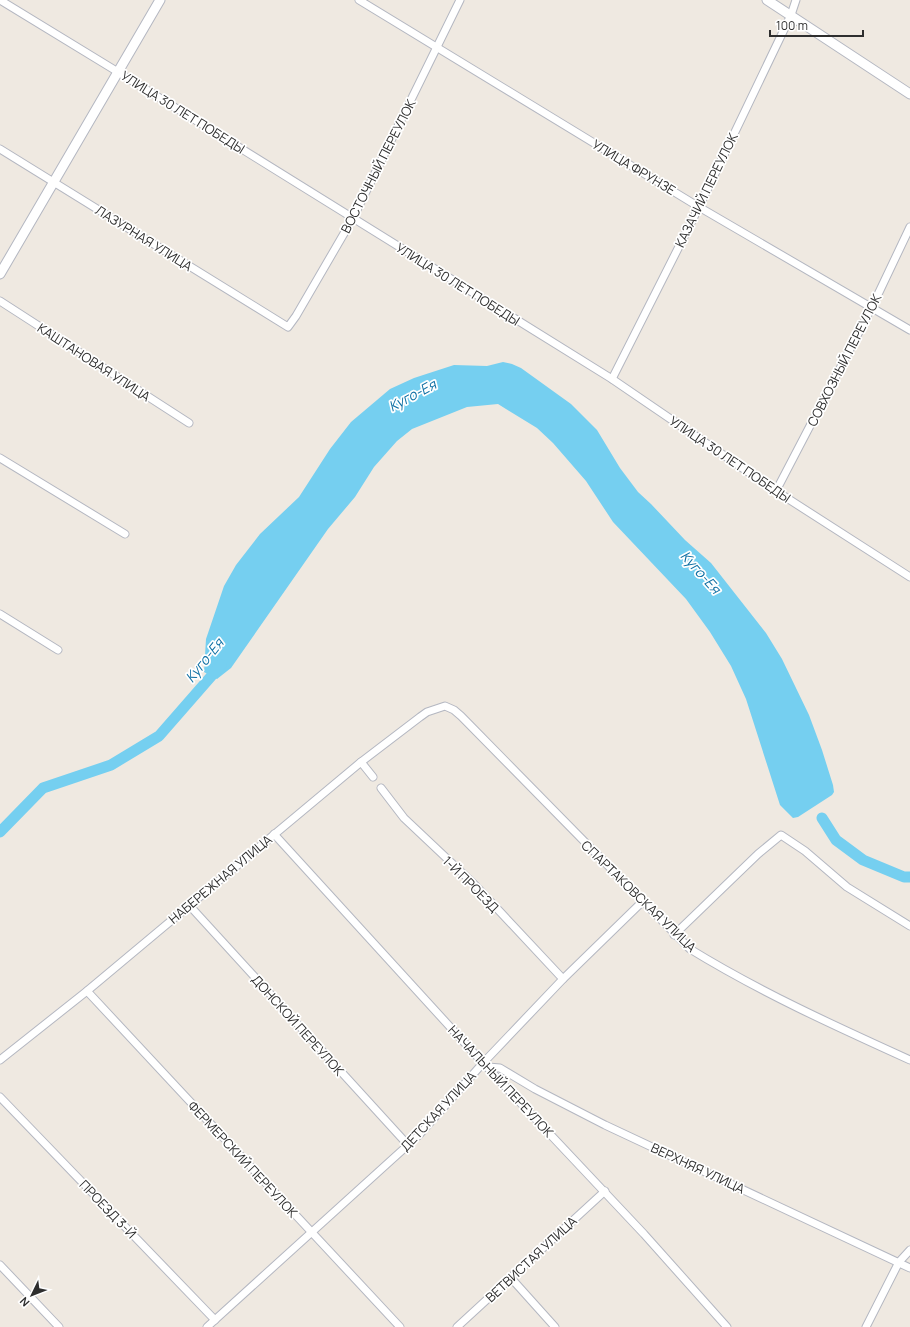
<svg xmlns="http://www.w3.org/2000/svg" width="910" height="1327" font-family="Manrope,sans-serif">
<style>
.water{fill:#75cff0}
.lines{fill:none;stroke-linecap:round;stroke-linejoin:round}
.river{stroke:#75cff0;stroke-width:11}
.minor-casing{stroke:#b4b7c1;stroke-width:9}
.tertiary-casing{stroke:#b4b7c1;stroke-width:11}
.minor{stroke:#fff;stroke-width:7}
.tertiary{stroke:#fff;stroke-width:9}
.labels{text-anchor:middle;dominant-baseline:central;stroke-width:3.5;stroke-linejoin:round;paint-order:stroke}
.street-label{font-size:13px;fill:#2e2e2e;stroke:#fff}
.water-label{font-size:14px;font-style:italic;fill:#0d6fa3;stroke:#fff}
</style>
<rect width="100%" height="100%" fill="#efe9e1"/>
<!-- water -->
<polygon class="water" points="503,362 512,364 521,368 571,404 597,430 620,468 638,492 651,504 685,540 711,563 766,633 782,659 809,715 822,750 833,785 834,792 832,795 798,817 793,818 780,805 746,699 731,666 710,632 686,599 613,522 586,481 553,443 537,428 498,404 467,407 412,429 397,441 374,467 355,497 328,529 231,668 217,679 204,672 206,639 224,586 236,565 260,534 299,497 330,449 351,422 390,389 414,378 454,365 487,366"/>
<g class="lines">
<!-- river -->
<g class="river">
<polyline points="822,818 836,840 863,860 904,877 910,877"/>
<polyline points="0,832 43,788 111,765 159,736 221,665"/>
</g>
<defs>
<g id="minor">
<polyline points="0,0 118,72 612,379 776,491 910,577"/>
<polyline points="359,0 699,207 910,330"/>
<polyline points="0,149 288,327 296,316 353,218 460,0"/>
<polyline points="0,301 189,423"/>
<polyline points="612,379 699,207 791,15 796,0"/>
<polyline points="0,458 125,534"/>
<polyline points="776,491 872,307 910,227"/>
<polyline points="0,614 58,650"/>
<polyline points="361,762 373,777"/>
<polyline points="381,788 404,818 475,885 563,979"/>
<polyline points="274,834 483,1063 644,1234 727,1327"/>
<polyline points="189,905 408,1145"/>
<polyline points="674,935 758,854 781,835 805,851 847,887 910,926"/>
<polyline points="87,991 400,1327"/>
<path d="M 0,1060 L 87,991 L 361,762 L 420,717 L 427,712 L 445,706 L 454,710 L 461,716 L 690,949 C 760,992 835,1026 910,1060"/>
<polyline points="488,1067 500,1068 535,1089 605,1125 910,1268"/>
<polyline points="0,1097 215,1320"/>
<polyline points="0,1265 59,1327"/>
<polyline points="511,1278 555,1327"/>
<polyline points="207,1327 419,1135 483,1063 563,979 642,902"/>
<polyline points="457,1327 605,1191"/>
<polyline points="866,1327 899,1262 910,1250"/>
</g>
<g id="tertiary">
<polyline points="767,0 910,94"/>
<polyline points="0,274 160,0"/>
</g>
</defs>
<!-- minor casing -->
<use href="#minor" class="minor-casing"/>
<!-- tertiary casing -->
<use href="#tertiary" class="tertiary-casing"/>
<!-- minor -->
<use href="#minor" class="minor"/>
<!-- tertiary -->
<use href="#tertiary" class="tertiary"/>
</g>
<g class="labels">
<!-- street labels -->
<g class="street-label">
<text transform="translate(183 112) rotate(32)">УЛИЦА 30 ЛЕТ ПОБЕДЫ</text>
<text transform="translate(378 166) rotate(-63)">ВОСТОЧНЫЙ ПЕРЕУЛОК</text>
<text transform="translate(634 167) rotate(31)">УЛИЦА ФРУНЗЕ</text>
<text transform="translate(706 190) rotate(-64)">КАЗАЧИЙ ПЕРЕУЛОК</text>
<text transform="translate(144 238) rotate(32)">ЛАЗУРНАЯ УЛИЦА</text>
<text transform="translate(458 284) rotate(32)">УЛИЦА 30 ЛЕТ ПОБЕДЫ</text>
<text transform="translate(844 360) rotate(-63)">СОВХОЗНЫЙ ПЕРЕУЛОК</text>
<text transform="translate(94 362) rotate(33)">КАШТАНОВАЯ УЛИЦА</text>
<text transform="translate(730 459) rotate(34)">УЛИЦА 30 ЛЕТ ПОБЕДЫ</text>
<text transform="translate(220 879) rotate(-40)">НАБЕРЕЖНАЯ УЛИЦА</text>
<text transform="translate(471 884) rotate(45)">1-Й ПРОЕЗД</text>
<text transform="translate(639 896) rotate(44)">СПАРТАКОВСКАЯ УЛИЦА</text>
<text transform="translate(298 1025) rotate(48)">ДОНСКОЙ ПЕРЕУЛОК</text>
<text transform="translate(501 1081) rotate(47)">НАЧАЛЬНЫЙ ПЕРЕУЛОК</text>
<text transform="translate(438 1111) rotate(-47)">ДЕТСКАЯ УЛИЦА</text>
<text transform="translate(243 1159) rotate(47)">ФЕРМЕРСКИЙ ПЕРЕУЛОК</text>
<text transform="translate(698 1168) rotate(25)">ВЕРХНЯЯ УЛИЦА</text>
<text transform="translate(108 1209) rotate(46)">ПРОЕЗД 3-Й</text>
<text transform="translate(531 1259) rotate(-43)">ВЕТВИСТАЯ УЛИЦА</text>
</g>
<!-- water labels -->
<g class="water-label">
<text transform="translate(412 395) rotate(-28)">Куго-Ея</text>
<text transform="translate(701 572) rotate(48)">Куго-Ея</text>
<text transform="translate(204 660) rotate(-51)">Куго-Ея</text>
</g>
</g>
<!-- north arrow -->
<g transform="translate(32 1295) rotate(227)" stroke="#ffffff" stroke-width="3" paint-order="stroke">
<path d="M0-3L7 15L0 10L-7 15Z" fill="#2e2e2e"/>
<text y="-6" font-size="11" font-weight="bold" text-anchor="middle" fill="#2e2e2e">N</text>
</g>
<!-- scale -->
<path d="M770 30v6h93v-6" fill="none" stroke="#2e2e2e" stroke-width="2"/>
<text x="776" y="30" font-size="12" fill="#2e2e2e" stroke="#ffffff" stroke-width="3" paint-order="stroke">100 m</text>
</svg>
